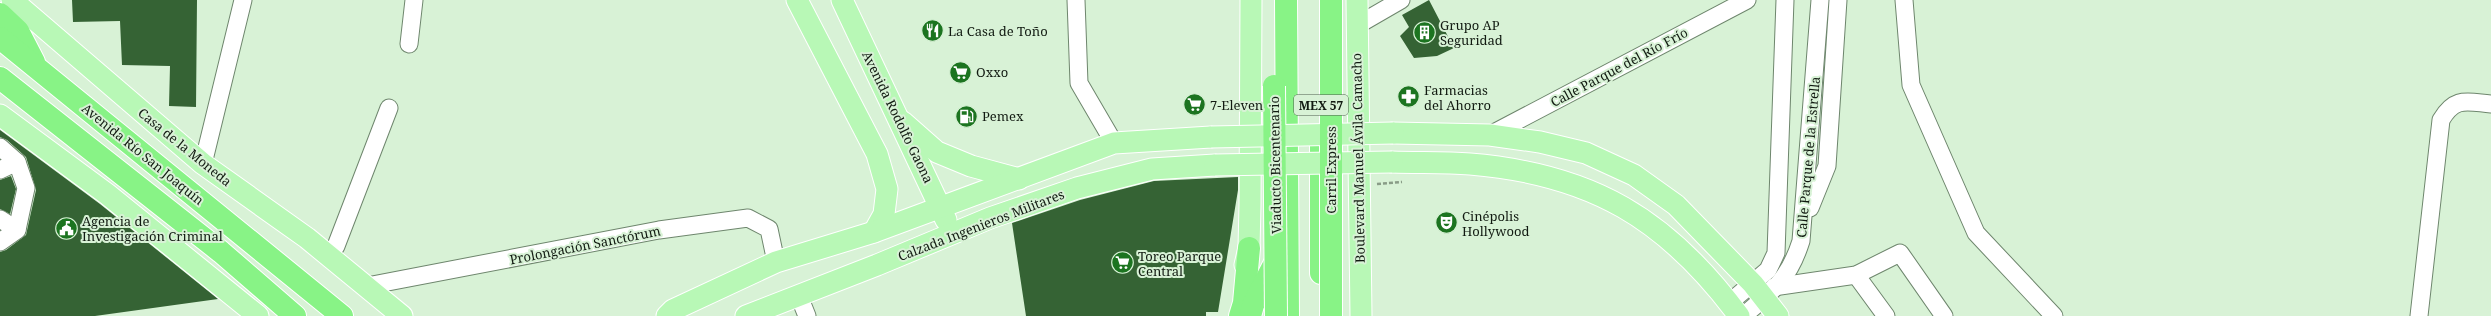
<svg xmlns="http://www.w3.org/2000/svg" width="2491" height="316" font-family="'Noto Serif',serif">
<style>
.building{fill:#356334}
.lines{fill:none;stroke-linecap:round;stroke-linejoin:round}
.minor-casing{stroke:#6e866d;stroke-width:19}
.major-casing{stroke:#fff;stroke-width:23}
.highway-casing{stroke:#fff;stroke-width:24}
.path{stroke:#899c87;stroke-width:2.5;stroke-dasharray:4 2;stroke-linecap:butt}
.minor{stroke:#fff;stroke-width:17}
.major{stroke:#b8f8b6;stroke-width:21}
.highway{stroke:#88f386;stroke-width:22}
.major-bridge-casing{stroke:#fff;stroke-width:23;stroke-linecap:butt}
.highway-bridge-casing{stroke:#fff;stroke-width:24;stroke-linecap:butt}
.major-bridge{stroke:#b8f8b6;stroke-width:21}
.highway-bridge{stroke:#88f386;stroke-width:22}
.labels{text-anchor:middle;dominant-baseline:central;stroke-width:4;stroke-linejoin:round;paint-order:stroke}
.shield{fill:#d8f2d6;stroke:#4d5b4c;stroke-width:1}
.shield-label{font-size:12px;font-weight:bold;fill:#111a11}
.poi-label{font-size:13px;fill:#111a11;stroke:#d8f2d6;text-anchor:start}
.street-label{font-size:13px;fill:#111a11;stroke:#d8f2d6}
</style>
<rect width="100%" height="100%" fill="#d8f2d6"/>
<!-- building -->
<g class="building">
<polygon points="72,0 197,0 196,107 169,106 170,66 122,65 120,21 73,22"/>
<polygon points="1429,0 1454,48 1437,56 1414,58 1400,36 1409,27 1402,15"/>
<polygon points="0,130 100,204 218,299 95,316 0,316 0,252 6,250 26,235 36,190 26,157 7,140 0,137"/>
<polygon points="11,176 16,189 10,214 0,209 0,180"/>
<polygon points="1238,177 1238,190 1218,312 1206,312 1206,316 1026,316 1012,223 1080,200 1154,181"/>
</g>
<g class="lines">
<defs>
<g id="minor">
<polyline points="1076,0 1079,83 1114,143"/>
<polyline points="1904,0 1911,85 1976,233 2054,316"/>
<polyline points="1356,26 1401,0"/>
<polyline points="409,44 414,0"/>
<polyline points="1490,135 1747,0"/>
<polyline points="0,147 17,162 26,188 17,230 0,242"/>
<polyline points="203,164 243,0"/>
<polyline points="0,170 17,162"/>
<polyline points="1810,208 1827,166 1838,0"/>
<polyline points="0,219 17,230"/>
<polyline points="330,256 336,246 389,108"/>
<polyline points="1856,275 1886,316"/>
<polyline points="367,286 659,230 748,218 769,229 776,262"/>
<polyline points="1774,287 1856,275 1900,253 1944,316"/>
<polyline points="799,296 807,316"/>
<polyline points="1729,303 1768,270 1776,253 1785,0"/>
<path d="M 1743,316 C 1773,291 1789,279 1801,241 L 1820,0"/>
<path d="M 2419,316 L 2441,120 C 2455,96 2467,102 2491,104"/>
</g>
<g id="major">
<polyline points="12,0 203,164 307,238 402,316"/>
<polyline points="797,0 877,154 887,189 884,214 874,232"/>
<polyline points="842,0 946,220"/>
<polyline points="1357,0 1361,316"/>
<polyline points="0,115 107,194 258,316"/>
<polyline points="903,122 937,152 971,166 1019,179"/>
<polyline points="1393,133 1490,135 1540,142 1586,153 1634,175 1676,205 1753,284 1778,316"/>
<path d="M 1392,162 C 1418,163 1444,162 1470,164 C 1592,174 1667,219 1739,316"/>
<polyline points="1245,265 1249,248 1250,205 1251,0"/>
<polyline points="667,316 673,310 776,262 874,232 1114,143 1211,137"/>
<polyline points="746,316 877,265 990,218 1077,188 1152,169 1215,165"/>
</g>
<g id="highway">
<polyline points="1286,0 1288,316"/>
<polyline points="0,14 18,31 34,62"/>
<polyline points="0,38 342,316"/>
<polyline points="0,78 221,252 295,316"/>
<polyline points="1321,145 1321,273"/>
<polyline points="1240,316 1244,303 1249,248"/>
<polyline points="1250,316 1253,305 1279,255"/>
</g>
</defs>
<!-- minor casing -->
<use href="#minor" class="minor-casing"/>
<!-- major casing -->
<use href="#major" class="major-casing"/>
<!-- highway casing -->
<use href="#highway" class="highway-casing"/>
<!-- path -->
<polyline class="path" points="1377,184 1402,182"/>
<!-- minor -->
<use href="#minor" class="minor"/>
<!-- major -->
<use href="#major" class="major"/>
<!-- highway -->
<use href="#highway" class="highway"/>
<defs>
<g id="major-bridge">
<polyline points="1211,137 1393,133"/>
<polyline points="1215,165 1392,162"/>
</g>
<g id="highway-bridge">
<polyline points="1331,0 1331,316"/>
<polyline points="1274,86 1276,316"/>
</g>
</defs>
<!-- major-bridge casing -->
<use href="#major-bridge" class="major-bridge-casing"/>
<!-- highway-bridge casing -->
<use href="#highway-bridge" class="highway-bridge-casing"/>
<!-- major-bridge -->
<use href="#major-bridge" class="major-bridge"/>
<!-- highway-bridge -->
<use href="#highway-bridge" class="highway-bridge"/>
</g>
<!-- icons -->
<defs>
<symbol id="restaurant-disc" viewBox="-11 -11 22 22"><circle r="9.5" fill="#1c7420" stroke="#d8f2d6"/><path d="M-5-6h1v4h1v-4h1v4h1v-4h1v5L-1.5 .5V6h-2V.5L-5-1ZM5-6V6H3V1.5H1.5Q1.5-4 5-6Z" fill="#fff"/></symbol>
<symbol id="building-disc" viewBox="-11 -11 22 22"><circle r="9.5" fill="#1c7420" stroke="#d8f2d6"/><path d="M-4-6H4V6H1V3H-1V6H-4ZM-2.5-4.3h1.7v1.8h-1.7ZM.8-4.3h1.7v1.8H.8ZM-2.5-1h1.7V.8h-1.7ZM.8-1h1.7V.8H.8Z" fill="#fff"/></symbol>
<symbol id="supermarket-disc" viewBox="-11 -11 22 22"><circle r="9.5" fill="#1c7420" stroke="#d8f2d6"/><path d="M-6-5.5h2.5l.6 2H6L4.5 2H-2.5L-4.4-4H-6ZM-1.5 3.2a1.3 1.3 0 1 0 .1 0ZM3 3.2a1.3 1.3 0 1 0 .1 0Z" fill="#fff"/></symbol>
<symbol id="pharmacy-disc" viewBox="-11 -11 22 22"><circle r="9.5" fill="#1c7420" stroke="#d8f2d6"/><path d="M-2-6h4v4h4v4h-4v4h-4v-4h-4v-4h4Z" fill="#fff"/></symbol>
<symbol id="fuel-disc" viewBox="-11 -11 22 22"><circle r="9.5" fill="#1c7420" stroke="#d8f2d6"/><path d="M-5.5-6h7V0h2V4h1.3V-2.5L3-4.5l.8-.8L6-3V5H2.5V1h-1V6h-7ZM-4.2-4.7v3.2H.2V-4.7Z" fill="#fff"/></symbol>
<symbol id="theatre-disc" viewBox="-11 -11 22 22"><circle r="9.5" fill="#1c7420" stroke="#d8f2d6"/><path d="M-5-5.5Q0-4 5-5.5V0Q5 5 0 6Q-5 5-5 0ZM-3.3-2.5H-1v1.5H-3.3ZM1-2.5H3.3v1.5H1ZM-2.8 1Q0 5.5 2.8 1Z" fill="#fff"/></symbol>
<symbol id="civic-disc" viewBox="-11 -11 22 22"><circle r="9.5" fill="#1c7420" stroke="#d8f2d6"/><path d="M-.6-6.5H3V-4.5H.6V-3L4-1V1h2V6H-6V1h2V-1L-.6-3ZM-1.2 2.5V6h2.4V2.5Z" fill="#fff"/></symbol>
</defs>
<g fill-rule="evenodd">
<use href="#restaurant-disc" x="920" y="18" width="25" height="25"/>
<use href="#building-disc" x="1412" y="20" width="25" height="25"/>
<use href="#supermarket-disc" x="948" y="60" width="25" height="25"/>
<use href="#pharmacy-disc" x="1396" y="84" width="25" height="25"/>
<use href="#supermarket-disc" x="1182" y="92" width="25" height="25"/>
<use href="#fuel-disc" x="954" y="104" width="25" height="25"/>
<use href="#theatre-disc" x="1434" y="210" width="25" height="25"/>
<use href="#civic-disc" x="54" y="216" width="25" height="25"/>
<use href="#supermarket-disc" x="1110" y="250" width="25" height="25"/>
</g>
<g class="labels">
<!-- shield labels -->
<rect class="shield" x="1294" y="95" width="54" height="20" rx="3"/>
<g class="shield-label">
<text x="1321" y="105">MEX 57</text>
</g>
<!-- poi labels -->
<g class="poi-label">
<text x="1440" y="25">Grupo AP<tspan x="1440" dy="15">Seguridad</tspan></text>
<text x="948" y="31">La Casa de Toño</text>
<text x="976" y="72">Oxxo</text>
<text x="1424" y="90">Farmacias<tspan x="1424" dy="15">del Ahorro</tspan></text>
<text x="1210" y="105">7-Eleven</text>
<text x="982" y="116">Pemex</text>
<text x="1462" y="216">Cinépolis<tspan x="1462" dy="15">Hollywood</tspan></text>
<text x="82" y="221">Agencia de<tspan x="82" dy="15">Investigación Criminal</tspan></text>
<text x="1138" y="256">Toreo Parque<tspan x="1138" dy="15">Central</tspan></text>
</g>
<!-- street labels -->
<g class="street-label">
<text transform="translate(1619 67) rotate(-28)">Calle Parque del Río Frío</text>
<text transform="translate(898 117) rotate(64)">Avenida Rodolfo Gaona</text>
<text transform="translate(185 147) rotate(39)">Casa de la Moneda</text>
<text transform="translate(143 154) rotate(39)">Avenida Río San Joaquín</text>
<text transform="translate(1808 157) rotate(-85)">Calle Parque de la Estrella</text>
<text transform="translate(1358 158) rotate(-91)">Boulevard Manuel Ávila Camacho</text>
<text transform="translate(1275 165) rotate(-91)">Viaducto Bicentenario</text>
<text transform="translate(1331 170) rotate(-90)">Carril Express</text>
<text transform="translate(981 225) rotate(-21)">Calzada Ingenieros Militares</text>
<text transform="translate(585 245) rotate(-11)">Prolongación Sanctórum</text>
</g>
</g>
</svg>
